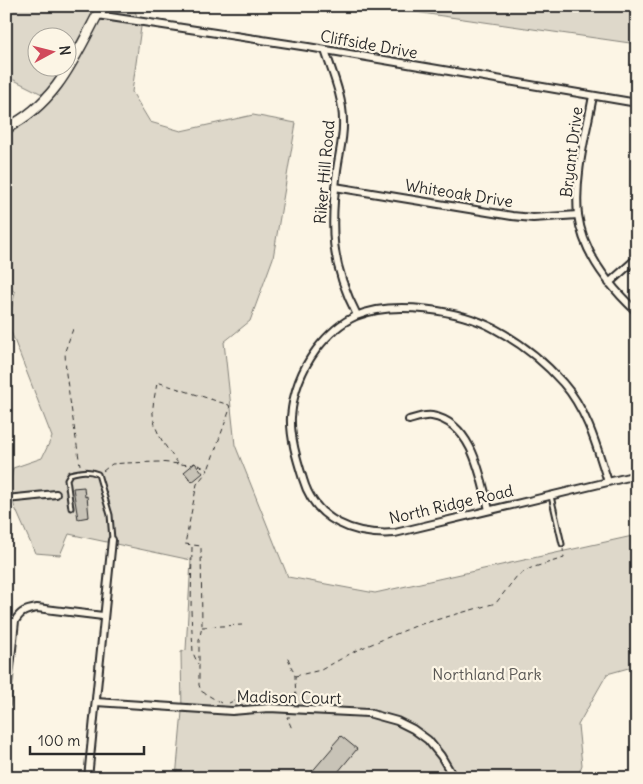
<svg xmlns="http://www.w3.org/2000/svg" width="643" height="784" font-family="Delius,sans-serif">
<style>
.green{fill:#ded8ca;stroke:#84827a;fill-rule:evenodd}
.building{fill:#c8c3b7;stroke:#2b2b2b}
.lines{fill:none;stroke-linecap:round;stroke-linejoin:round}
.lane-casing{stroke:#2b2b2b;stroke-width:7}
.street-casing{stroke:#2b2b2b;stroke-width:10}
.secondary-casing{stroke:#2b2b2b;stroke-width:12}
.path{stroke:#2b2b2b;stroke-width:1;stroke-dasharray:5 4;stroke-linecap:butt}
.lane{stroke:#fcf5e5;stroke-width:3}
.street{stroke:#fcf5e5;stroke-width:6}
.secondary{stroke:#fcf5e5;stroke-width:9}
.labels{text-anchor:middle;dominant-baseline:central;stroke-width:4.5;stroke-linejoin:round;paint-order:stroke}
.street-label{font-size:16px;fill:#2b2b2b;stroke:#fcf5e5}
.park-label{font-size:16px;fill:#585653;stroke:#fcf5e5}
</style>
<rect width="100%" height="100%" fill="#fcf5e5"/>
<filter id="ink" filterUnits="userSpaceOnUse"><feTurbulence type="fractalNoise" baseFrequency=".02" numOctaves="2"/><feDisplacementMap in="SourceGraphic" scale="10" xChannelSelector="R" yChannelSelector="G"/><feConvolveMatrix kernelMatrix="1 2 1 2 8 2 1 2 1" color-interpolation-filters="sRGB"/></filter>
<g filter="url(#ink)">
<!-- green -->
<g class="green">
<path d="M 6,6 L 133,6 L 141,27 L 132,92 L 150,122 L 181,131 L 253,115 L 296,123 L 273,258 L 250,321 L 224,342 L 235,445 L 288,577 L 375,593 L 637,535 L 637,628 L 632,667 L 607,674 L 578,725 L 582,765 L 577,778 L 176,778 L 182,712 L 181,652 L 186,650 L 191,560 L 69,534 L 60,555 L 35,553 L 9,494 L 13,468 L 42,458 L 52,437 L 8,324 L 15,292 L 6,285 L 7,137 L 52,99 L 6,76 ZM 38,38 L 68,38 L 68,68 L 38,68 Z"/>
<polygon points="402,6 637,6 637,44 401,10"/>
</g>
<!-- building -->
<g class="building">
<polygon points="195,463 203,473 192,482 184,472"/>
<polygon points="84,487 85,497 87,496 89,517 78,519 73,488"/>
<polygon points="341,736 357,749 333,778 315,778 310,774 333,747 332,746"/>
</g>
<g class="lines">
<defs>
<g id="lane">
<polyline points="551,496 562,544"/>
<path d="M 71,508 L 67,479 L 70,474 C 81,471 88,470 98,474 L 110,515 L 112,539"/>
</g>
<g id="street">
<polyline points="97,15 308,47 637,103"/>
<path d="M 325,50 C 332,72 343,97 343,121 C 344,137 339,154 337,170 C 330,227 330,263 357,315"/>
<path d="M 593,96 C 586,134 574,176 578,215 C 583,253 610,287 637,312"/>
<polyline points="335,187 512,216 533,218 578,215"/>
<polyline points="609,283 637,258"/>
<path d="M 409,420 C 416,418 424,415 432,416 C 473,423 481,478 489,510"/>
<path d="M 608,482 C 597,447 587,410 563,383 C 544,361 521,343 495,329 C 460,310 393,300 356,316 C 340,323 326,337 316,350 C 302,369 293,393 291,417 C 290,437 297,460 303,479 C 315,521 355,536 395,533 L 637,475"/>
<polyline points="6,499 56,494"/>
<polyline points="96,702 232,711 269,708 368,713 397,721 413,729 428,740 441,756 454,778"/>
<path d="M 6,705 L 15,621 C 21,611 26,610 37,608 L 103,616"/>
<polyline points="88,778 112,540"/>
</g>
<path id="secondary" d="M 6,128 C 58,103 76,54 102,6"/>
</defs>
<!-- lane casing -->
<use href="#lane" class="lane-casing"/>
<!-- street casing -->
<use href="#street" class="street-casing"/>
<!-- secondary casing -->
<use href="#secondary" class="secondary-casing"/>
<!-- path -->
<g class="path">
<polyline points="73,329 65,351 66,374 80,465"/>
<path d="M 178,463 C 167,449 154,432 153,414 C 152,404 156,392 157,382 L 229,405 L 230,409 L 208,470"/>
<polyline points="103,471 112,464 125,463 159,462 190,465 195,463 208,470 197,484 185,544 201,546 202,627 199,640 199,685 201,691 221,703"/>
<polyline points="192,547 191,610 193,653 198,664"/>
<polyline points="202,627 242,625"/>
<polyline points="288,658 295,676 296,701"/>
<polyline points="295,676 321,670 357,650 418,625 496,603 517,576 531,568 564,558 563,549"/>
<polyline points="283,701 296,702"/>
<polyline points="229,703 236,700 262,701"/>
<polyline points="290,717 287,717 292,729"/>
</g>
<!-- lane -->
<use href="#lane" class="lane"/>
<!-- street -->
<use href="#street" class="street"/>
<!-- secondary -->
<use href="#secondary" class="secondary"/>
</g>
</g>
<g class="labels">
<!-- street labels -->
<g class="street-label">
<text transform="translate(369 44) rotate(10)">Cliffside Drive</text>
<text transform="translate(571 152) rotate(-83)">Bryant Drive</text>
<text transform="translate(324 172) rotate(-85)">Riker Hill Road</text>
<text transform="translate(459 193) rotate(9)">Whiteoak Drive</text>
<text transform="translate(451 504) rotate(-13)">North Ridge Road</text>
<text transform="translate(289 697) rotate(1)">Madison Court</text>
</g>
<!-- park labels -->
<g class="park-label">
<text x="487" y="674">Northland Park</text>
</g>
</g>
<!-- margin -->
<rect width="643" height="784" fill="none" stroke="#fcf5e5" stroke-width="25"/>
<rect x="12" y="12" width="618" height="759" fill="none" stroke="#2b2b2b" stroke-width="2" filter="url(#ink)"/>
<!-- north arrow -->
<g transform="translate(52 52) rotate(83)"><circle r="24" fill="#fcf5e5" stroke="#a8a49b"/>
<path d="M0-4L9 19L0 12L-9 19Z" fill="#d1495b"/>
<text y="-8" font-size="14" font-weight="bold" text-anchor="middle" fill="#2b2b2b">N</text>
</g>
<!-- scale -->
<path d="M30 746v8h114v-8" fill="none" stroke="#2b2b2b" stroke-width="2.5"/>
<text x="38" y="746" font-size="15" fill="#2b2b2b" stroke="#fcf5e5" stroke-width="4" paint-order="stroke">100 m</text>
</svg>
